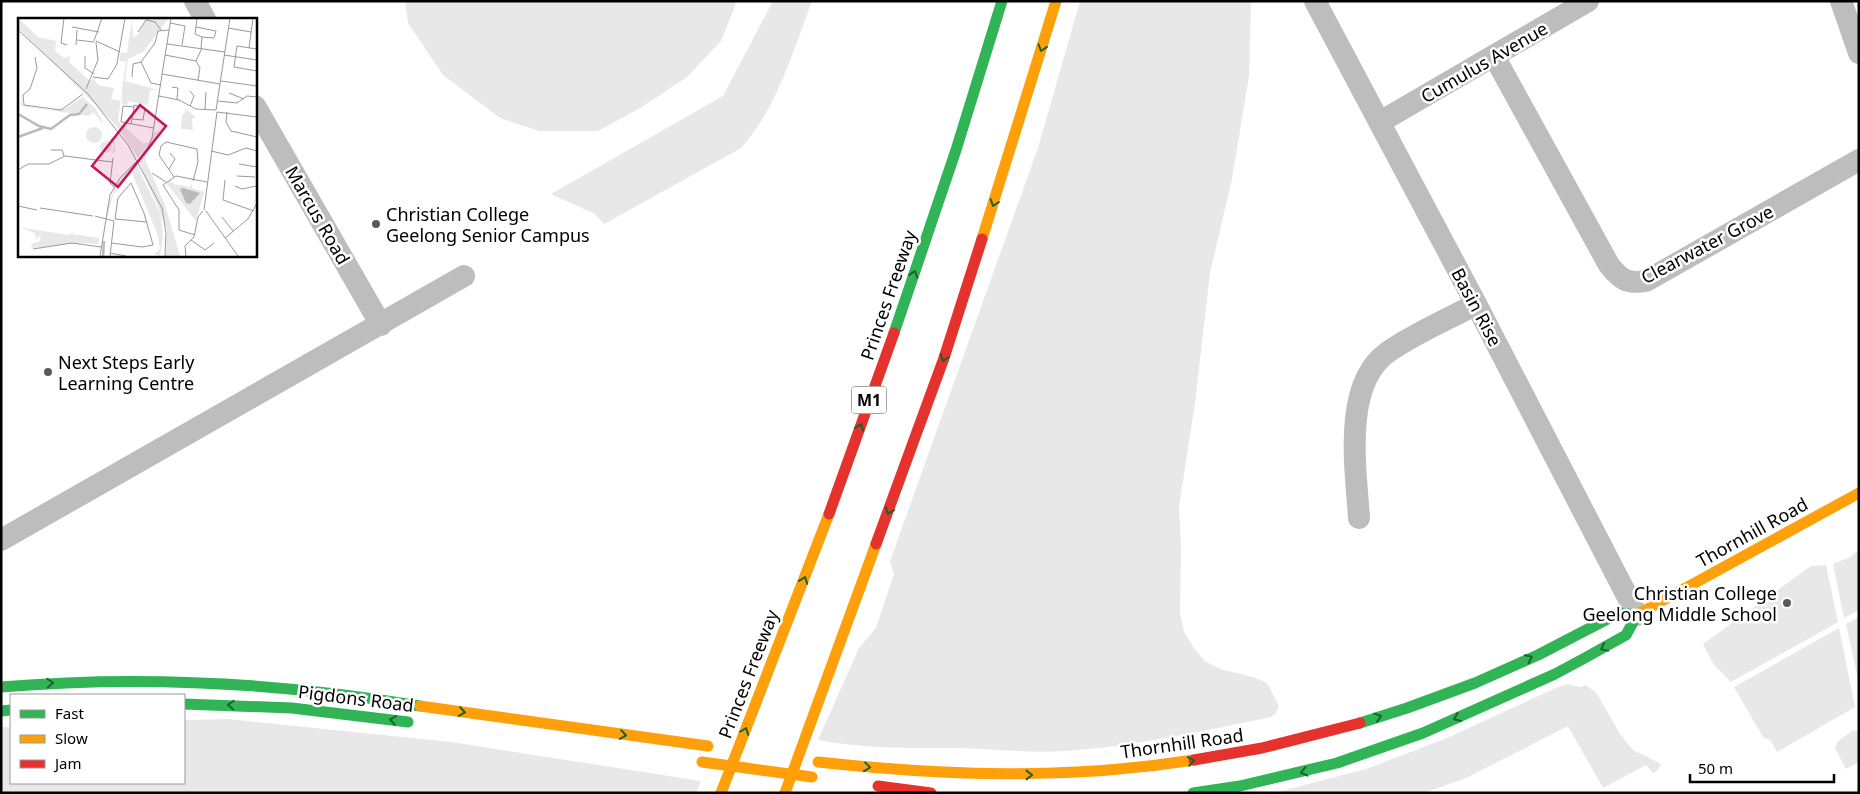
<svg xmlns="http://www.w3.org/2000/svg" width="1860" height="794" font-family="'Noto Sans',sans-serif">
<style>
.green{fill:#e8e8e8}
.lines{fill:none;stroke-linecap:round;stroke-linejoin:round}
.street{stroke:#bdbdbd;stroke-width:22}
.fast{stroke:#30b455;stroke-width:11}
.slow{stroke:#ff9f0a;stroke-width:11}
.jam{stroke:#e5322d;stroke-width:11}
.slow-bridge{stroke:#ff9f0a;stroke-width:11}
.oneway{stroke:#1a632f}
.poi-dot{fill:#595959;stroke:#fff;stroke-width:2}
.labels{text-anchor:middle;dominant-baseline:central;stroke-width:5;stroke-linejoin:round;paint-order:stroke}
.shield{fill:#fff;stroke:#4c4c4c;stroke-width:1}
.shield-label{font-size:16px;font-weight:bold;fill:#000}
.street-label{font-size:18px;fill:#000;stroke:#fff}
.poi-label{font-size:18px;fill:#000;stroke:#fff;text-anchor:start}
.inset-river{fill:none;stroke:#bababa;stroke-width:2.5}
.inset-road{fill:none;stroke:#999;stroke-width:1}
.view{fill:#c2185b;fill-opacity:0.15;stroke:#c2185b;stroke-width:2.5}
.inset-edge{fill:none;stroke:#000;stroke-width:2.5}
</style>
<rect width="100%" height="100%" fill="#fff"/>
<!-- green -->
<g class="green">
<polygon points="405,1 735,1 735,6 721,41 687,77 642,107 598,131 539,131 500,118 443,75 408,23"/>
<path d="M 773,1 L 812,1 C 793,51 777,108 741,148 L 604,224 L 595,214 L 551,194 L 723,96 Z"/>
<path d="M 1080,1 L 1251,1 L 1249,76 L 1232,179 L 1210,273 L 1195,403 L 1179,507 L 1181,547 L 1180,613 L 1184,632 L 1194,648 L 1205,661 L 1220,669 L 1253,677 L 1267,683 L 1279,706 L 1276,713 L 1271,717 C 1207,730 1142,745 1076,750 C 1036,754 996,749 955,748 C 907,748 866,749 818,740 L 859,648 L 876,628 L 894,574 L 890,561 L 1038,148 Z"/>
<polygon points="1859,550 1859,610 1844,618 1833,564 1850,557"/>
<polygon points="1826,565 1838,622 1731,682 1714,665 1703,644 1811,566"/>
<polygon points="1859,617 1859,684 1846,624"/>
<polygon points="1839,628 1855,707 1777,752 1771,741 1763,737 1734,687"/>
<polygon points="1568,684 1580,687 1585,685 1596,692 1620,734 1633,750 1661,764 1657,771 1653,773 1646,765 1603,788 1568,726 1464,779 1423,793 1274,793 1366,769 1447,738 1558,687"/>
<polygon points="228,719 451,742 701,781 696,793 1,793 1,727 11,727 11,783 184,783 184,720"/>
<polygon points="1853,730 1858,731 1859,734 1859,762 1846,769 1835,748 1837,742"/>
</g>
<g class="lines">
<!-- street -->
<g class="street">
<polyline points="195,1 205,19"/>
<polyline points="1315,1 1476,304 1637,615"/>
<polyline points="1841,1 1859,53"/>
<path d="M 1494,56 L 1609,265 C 1621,280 1627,284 1646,281 L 1859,160"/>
<polyline points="255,106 381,325"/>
<polyline points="1380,122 1588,1"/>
<path d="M 1359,518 C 1356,470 1342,384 1388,352 C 1415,333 1447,320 1476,304"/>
<polyline points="1,540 464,276"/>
</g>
<!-- fast -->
<g class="fast">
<polyline points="894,333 956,150 1002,1"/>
<path d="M 1,687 C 140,675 282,683 420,706"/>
<polyline points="184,704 292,708 408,722"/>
<polyline points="1,711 11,710"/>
<polyline points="1360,723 1407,708 1475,683 1538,655 1619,613 1637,615"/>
<polyline points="1193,793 1240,786 1337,763 1423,733 1555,674 1583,659 1626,635 1637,615 1640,613"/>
</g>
<!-- slow -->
<g class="slow">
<polyline points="982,239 1056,1"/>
<polyline points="1640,613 1859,493"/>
<polyline points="420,706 708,746"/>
<path d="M 818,762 C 948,776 1065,780 1194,760"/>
<polyline points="721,793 829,514"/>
<polyline points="785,793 876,544"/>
</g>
<!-- jam -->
<g class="jam">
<polyline points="829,514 894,333"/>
<polyline points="876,544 944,358 982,239"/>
<polyline points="1194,760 1262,748 1360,723"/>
<polyline points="878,786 931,793"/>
</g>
<!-- slow-bridge -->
<polyline class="slow-bridge" points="702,762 812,777"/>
</g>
<!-- one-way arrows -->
<defs><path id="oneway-chevron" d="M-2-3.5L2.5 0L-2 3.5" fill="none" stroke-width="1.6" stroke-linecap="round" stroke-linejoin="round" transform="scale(1.25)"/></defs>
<g class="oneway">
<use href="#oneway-chevron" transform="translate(1042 48) rotate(107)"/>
<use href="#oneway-chevron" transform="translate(994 203) rotate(108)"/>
<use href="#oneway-chevron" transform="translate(914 274) rotate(-71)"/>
<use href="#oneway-chevron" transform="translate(944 358) rotate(109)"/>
<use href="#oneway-chevron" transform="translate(860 427) rotate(-70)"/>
<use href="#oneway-chevron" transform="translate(889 511) rotate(110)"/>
<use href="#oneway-chevron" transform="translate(804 580) rotate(-70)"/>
<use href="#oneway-chevron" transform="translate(1604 648) rotate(151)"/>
<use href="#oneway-chevron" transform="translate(1529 658) rotate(-26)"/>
<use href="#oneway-chevron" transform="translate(50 683) rotate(-3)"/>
<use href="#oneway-chevron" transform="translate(231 705) rotate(-177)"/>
<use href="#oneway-chevron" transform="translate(462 712) rotate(8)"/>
<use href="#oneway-chevron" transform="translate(1378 717) rotate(-18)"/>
<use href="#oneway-chevron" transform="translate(1457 718) rotate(156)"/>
<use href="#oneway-chevron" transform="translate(393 720) rotate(-172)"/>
<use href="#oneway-chevron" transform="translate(745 731) rotate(-69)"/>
<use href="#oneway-chevron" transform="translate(623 735) rotate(8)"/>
<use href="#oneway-chevron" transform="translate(1191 761) rotate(-9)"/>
<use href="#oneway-chevron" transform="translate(867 767) rotate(7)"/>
<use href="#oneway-chevron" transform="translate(1304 772) rotate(166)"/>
<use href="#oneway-chevron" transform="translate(1029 775)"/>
</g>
<!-- markers -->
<g class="poi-dot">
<circle cx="376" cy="224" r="5"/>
<circle cx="48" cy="372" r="5"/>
<circle cx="1787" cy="603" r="5"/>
</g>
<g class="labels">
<!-- shield labels -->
<rect class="shield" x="851.5" y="386.5" width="35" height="27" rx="4"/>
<g class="shield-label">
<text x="869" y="400">M1</text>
</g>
<!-- street labels -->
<g class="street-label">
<text transform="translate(1484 62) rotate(-30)">Cumulus Avenue</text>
<text transform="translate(318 215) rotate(60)">Marcus Road</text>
<text transform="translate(1707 244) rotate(-28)">Clearwater Grove</text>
<text transform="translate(888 295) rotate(-71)">Princes Freeway</text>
<text transform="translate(1477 307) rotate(62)">Basin Rise</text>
<text transform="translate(1752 532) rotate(-29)">Thornhill Road</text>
<text transform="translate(748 674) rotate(-69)">Princes Freeway</text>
<text transform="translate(356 698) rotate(7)">Pigdons Road</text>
<text transform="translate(1182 743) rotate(-8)">Thornhill Road</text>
</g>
<!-- poi labels -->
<g class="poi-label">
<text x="386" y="214">Christian College<tspan x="386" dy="21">Geelong Senior Campus</tspan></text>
<text x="58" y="362">Next Steps Early<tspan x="58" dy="21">Learning Centre</tspan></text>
<text x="1777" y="593" text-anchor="end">Christian College<tspan x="1777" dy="21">Geelong Middle School</tspan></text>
</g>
</g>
<!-- overview -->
<g transform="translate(18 18)">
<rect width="239" height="239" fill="#fff"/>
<path d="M 0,0 L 20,19 L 38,23 L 37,33 L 46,40 L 52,38 L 51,44 L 72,63 L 75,60 L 80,67 L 96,70 L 93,81 L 102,83 L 108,44 L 102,43 L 102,38 L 103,34 L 109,35 L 114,0 L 115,19 L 120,17 L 128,0 L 151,0 L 125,34 L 110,41 L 107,63 L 140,72 L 132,72 L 130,87 L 110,83 L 109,87 L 104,86 L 104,71 L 100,103 L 124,125 L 130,125 L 120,140 L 97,106 L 0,10 ZM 3,77 L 5,87 L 32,92 L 48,90 L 65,79 L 77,90 L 97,126 L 97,134 L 94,135 L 96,127 L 87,108 L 75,94 L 71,98 L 3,88 ZM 169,92 L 178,99 L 174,101 L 175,112 L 163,111 L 164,97 ZM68 117a8 8 0 1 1 16 0a8 8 0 1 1-16 0ZM 142,113 L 127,141 L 147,187 L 162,238 L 148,238 L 149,211 L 120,142 L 137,114 ZM82 129a6 6 0 1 1 12 0a6 6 0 1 1-12 0ZM 118,145 L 143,198 L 145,219 L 142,238 L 136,236 L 142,231 L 139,215 L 114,155 L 95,177 L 89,200 L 89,190 L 98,167 ZM 152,162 L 156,166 L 172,169 L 174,164 L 174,170 L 186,174 L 178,203 L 148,165 ZM 0,209 L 50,217 L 56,214 L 54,216 L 81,220 L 81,226 L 60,225 L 14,230 L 13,226 L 22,223 L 23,217 L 18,221 L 17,215 Z" fill="#e8e8e8"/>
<path d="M 165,170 L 182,175 L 172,186 L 168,185 L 162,171 Z" fill="#bababa"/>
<path class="inset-river" d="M 0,96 L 21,108 L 33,111 L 52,97 L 61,96 L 69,86M 0,119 L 25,110M 85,238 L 86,223"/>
<path class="inset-road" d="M 46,0 L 43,25 L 49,27M 59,0 L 76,0M 179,0 L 177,16 L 184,19M 152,5 L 167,8 L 164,27M 54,9 L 81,14M 178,9 L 198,13 L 196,20 L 184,19 L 183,30M 210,10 L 233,14M 0,12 L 70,76 L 110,127 L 144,190 L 148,215 L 147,238M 120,14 L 128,2 L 137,4 L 143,12M 59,22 L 76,24M 76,23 L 84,0M 78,23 L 102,34M 149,26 L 207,34M 58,27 L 59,12M 231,30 L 235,0M 239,31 L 219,28 L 216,49 L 239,53M 147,37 L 178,43 L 184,30M 206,37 L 239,42M 67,38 L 67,50 L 76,56M 17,39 L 19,50 L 12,71 L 5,77 L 6,87 L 43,92 L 65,76M 178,43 L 182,50 L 180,62M 144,56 L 202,66M 75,59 L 90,61 L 99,46 L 107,0M 114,59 L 115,46 L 123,44M 203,63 L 239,68M 143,67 L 133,65 L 123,44 L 137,25 L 140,13 L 151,12M 154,69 L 160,70 L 159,81M 68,71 L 80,42 L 78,24M 211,75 L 226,81M 141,78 L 161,82 L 178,91 L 198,92M 200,83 L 219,85 L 229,78 L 239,79M 172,88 L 176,78 L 172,73M 116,89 L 105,88 L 103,104 L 136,110M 187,91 L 188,74M 198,92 L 212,0M 199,94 L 239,99M 209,94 L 208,104 L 213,113 L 239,119M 113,106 L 116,89 L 116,87 L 127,90 L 125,102 L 114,101M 33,132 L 44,132 L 46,138M 193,133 L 210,137 L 228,130 L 239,133M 95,140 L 92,165 L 96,169M 221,146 L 239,149M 239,150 L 239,173M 151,151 L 157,141 L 152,135M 0,152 L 10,146 L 31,146 L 47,138 L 94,144M 134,155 L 148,164M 219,158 L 237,159M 156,159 L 141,137 L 143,128 L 148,124 L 179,131 L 180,144 L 175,163M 207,162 L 205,182 L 236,193M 217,168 L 224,171 L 238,168M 0,188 L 19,192M 22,190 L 75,198M 186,192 L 199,94M 188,193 L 220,238M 77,198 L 96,203M 204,199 L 215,213M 97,201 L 129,204M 177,217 L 161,212 L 161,192 L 145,167 L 158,158 L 189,164M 207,220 L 230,201 L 239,185M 173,222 L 187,232 L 196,225M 93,225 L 124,229 L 135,227 L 126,195 L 113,165 L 100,180 L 97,201M 15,231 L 54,225 L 83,229M 92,235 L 108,238M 82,238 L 92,177 L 102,160 L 128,134 L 134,120 L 153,0M 92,238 L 96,203M 168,238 L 167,228 L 176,219 L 180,199 L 185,193"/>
<path class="view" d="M 122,87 L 148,108 L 100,169 L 74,148 Z"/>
<rect width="239" height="239" class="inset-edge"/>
</g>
<!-- border -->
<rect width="1860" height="794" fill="none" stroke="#000000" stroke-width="5"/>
<!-- legend -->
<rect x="10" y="694" width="175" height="90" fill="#ffffff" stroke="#999999"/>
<rect x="20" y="710" width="25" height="8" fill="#30b455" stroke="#999999"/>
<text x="55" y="719" font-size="15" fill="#000000">Fast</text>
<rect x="20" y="735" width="25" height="8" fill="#ff9f0a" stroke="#999999"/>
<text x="55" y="744" font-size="15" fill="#000000">Slow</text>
<rect x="20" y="760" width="25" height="8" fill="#e5322d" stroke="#999999"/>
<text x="55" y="769" font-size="15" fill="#000000">Jam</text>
<!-- scale -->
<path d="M1690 774v8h144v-8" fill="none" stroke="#000000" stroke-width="2.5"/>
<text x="1698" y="774" font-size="15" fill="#000000" stroke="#ffffff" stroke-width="4" paint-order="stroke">50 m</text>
</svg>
